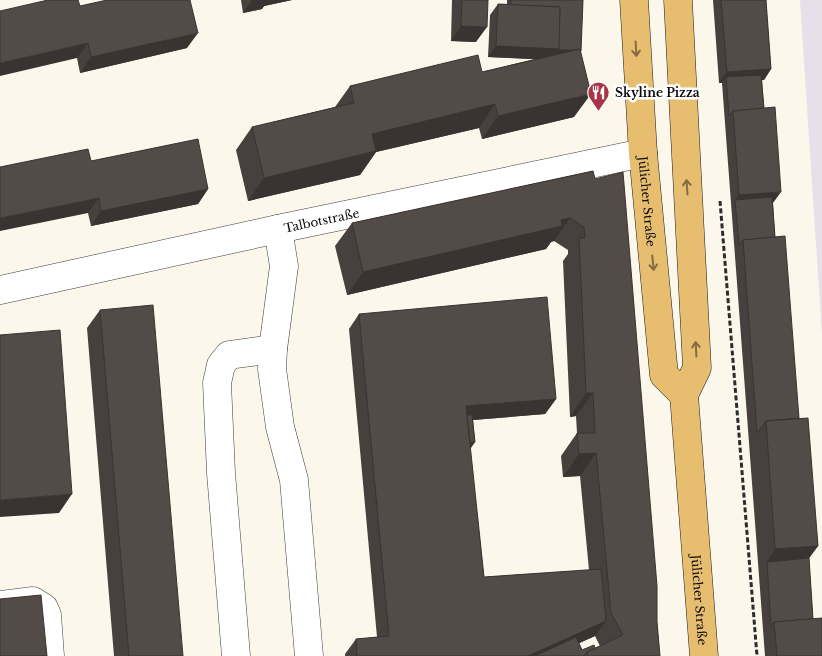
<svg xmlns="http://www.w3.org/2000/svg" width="822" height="656" font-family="'Libre Baskerville',serif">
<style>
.industrial{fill:#e7dfe9}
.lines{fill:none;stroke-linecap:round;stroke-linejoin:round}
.minor-casing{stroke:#3d3d3d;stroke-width:29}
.major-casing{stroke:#1b1b1b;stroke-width:29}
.path{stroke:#2c2c2c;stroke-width:3;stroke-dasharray:5 2.5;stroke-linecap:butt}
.minor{stroke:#fff;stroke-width:28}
.major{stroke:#e7bd70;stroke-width:28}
.wall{fill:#47403e;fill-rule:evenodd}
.shaded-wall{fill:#393432}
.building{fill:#524b48;stroke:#393432}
.oneway{stroke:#846c42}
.labels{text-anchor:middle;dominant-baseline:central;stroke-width:5;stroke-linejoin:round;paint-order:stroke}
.poi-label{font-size:12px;font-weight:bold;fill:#0a0a0a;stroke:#fff;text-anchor:start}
.street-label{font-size:12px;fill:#0a0a0a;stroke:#fff}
</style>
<rect width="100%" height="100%" fill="#fcf7eb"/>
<!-- industrial -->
<polygon class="industrial" points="800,0 822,0 822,336"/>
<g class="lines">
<defs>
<g id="minor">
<polyline points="278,229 284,266 273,349 272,369 280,427 294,480 309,656"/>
<path id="s1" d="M 0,290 L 278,229 L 643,153"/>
<polyline points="0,605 33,601 44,608 47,615 50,656"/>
<polyline points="236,656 221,473 217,383 221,365 229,355 273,349"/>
</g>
<g id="major">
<path id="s2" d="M 634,0 L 643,153 L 664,375 L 684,395"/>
<path id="s3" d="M 678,0 L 697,368 L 684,395 L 704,656"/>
</g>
</defs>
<!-- minor casing -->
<use href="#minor" class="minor-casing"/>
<!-- major casing -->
<use href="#major" class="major-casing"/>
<!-- path -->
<polyline class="path" points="720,201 757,656"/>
<!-- minor -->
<use href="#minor" class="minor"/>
<!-- major -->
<use href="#major" class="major"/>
</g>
<!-- wall -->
<g class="wall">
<polygon points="241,0 292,0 264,6 262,9 243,13"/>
<polygon points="452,0 488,0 476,42 451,41"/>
<polygon points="507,0 583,0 581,51 574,117 482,139 479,128 376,152 360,175 248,201 236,150 252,127 335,107 350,86 482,72 535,59 488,57 490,15 498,4 507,4"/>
<polygon points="713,0 766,0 771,69 764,80 762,80 764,108 773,203 775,237 799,418 818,546 809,558 813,619 822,656 765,656 722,83 719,83"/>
<polygon points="80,6 187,48 80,73 77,58"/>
<polygon points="91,161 208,189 198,204 91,226 88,213"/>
<path d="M 593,171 L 657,622 L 660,656 L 345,656 L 345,654 L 356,639 L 377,637 L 349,329 L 359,314 L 556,399 L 545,414 L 473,420 L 475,442 L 470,448 L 484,577 L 589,570 L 580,476 L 563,477 L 561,456 L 577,433 L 576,416 L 570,417 L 563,261 L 568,254 L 568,250 L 554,241 L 551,242 L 546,249 L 347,295 L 335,246 L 352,223 ZM 595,636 L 600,646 L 595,648 L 582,650 L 579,643 Z"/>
<polygon points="100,310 183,656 114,656 87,328"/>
</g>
<!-- shaded-wall -->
<g class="shaded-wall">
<polygon points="252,0 292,0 264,6 262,9 243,13"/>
<polygon points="461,26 487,27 476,42 451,41"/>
<polygon points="198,33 187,48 80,73 91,57"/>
<polygon points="88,43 77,58 0,76 0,63"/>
<polygon points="496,46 559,49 581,51 551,60 488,57"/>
<polygon points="771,69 764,80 727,83 726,77 722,83 719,83 727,72"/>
<polygon points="591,94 574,117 482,139 498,116"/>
<polygon points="495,104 479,128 376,152 360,175 248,201 264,178 372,134"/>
<polygon points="208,189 198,204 91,226 101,211"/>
<polygon points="781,192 773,203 736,206 735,200 739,195"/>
<polygon points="99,198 88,213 0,231 0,218"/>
<polygon points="570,218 554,241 551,242 546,249 347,295 363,272"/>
<polygon points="586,393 593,393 576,416 570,417"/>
<polygon points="556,399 545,414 460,421 466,406"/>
<polygon points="475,442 471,448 458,449 462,443"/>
<polygon points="596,453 580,476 563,477 579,454"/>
<polygon points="72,494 59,513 0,517 0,500"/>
<polygon points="818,546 801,569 767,562 775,549"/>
<polygon points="606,621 595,636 551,656 528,656"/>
</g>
<!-- building -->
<g class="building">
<polygon points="48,0 78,0 80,6 107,0 190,0 198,33 91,57 88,43 0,63 0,11"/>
<polygon points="462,0 488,0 487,27 461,26"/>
<polygon points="511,0 583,0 581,51 580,49 573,50 558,50 560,7 511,5"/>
<polygon points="721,0 766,0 771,69 727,72"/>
<polygon points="498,4 560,7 559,49 496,46"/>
<polygon points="580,49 591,94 498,116 495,104 372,134 376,151 264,178 252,127 354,103 350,86 478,55 482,72"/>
<polygon points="761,75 764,108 733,111 729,116 726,77"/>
<polygon points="775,107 781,192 739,195 733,111"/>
<polygon points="198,139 208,189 101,211 99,198 0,218 0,167 88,149 91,161"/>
<polygon points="593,171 595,179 623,172 657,586 657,622 660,656 588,656 587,652 623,635 611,613 596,453 579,454 577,433 595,433 593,393 586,393 579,238 585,238 584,227 570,218 561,220 562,226 363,272 352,223"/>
<polygon points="772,197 775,237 743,240 739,245 735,200"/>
<polygon points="785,236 799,418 766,421 757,433 743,240"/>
<polygon points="547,297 556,399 466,406 484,577 601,569 606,621 528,656 357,656 356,639 389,636 359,314"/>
<polygon points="153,305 183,656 129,656 100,310"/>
<polygon points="60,330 72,494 0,500 0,335"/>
<polygon points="467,415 472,415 475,442 470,442"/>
<polygon points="808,418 818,546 775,549 766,421"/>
<polygon points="809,558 813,619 774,622 771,626 767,562"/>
<polygon points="41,595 47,656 0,656 0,599"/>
<polygon points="822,618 822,656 777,656 774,622"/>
<polygon points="576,637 582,650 594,645 595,648 587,652 584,656 535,656"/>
</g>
<!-- one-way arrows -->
<defs><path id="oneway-shaft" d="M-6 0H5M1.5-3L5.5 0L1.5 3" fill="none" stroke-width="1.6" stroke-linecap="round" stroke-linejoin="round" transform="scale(1.25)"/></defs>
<g class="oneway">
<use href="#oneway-shaft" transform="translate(636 49) rotate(87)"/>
<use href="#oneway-shaft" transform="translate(687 187) rotate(-94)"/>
<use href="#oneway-shaft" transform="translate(653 263) rotate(84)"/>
<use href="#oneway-shaft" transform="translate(696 349) rotate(-93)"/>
</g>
<!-- icons -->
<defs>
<symbol id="restaurant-pin" viewBox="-11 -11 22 30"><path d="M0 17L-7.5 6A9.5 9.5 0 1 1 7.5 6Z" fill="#a83447" stroke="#fff"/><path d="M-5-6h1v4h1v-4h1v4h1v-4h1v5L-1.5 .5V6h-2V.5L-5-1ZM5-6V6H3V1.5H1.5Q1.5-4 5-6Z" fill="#fff"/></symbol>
</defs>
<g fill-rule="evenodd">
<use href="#restaurant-pin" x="586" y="80" width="25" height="34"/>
</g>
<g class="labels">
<!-- poi labels -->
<g class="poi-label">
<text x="615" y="92">Skyline Pizza</text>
</g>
<!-- street labels -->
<g class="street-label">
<text stroke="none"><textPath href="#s2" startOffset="202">Jülicher Straße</textPath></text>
<text stroke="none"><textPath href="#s1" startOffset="329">Talbotstraße</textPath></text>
<text stroke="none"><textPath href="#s3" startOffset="604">Jülicher Straße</textPath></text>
</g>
</g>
</svg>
